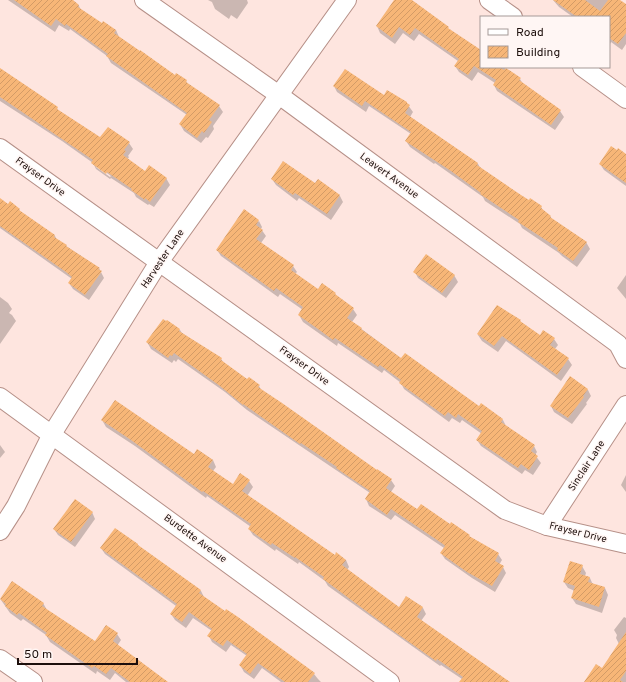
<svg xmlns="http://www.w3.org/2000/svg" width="626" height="682" font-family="Overpass,sans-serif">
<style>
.shadow{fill:#0003;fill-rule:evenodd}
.building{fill:url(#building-hatch)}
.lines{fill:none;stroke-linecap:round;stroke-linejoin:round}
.street-casing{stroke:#b69088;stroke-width:20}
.street{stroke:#fff;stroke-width:18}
.labels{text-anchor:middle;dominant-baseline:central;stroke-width:3;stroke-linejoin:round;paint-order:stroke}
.street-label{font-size:10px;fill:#1d0f0c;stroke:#fff6f4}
</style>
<defs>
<pattern id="building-hatch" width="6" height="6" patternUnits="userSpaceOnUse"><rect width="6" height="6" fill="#f7b677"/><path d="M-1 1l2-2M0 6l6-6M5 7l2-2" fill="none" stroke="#d39b66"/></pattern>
</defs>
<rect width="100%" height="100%" fill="#fee5df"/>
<!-- shadow -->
<g class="shadow">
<polygon points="8,0 71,0 79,6 81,10 102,24 116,30 119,37 175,76 186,81 188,84 219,106 223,112 213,126 214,129 208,138 206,137 201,143 184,131 180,124 187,115 111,63 107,56 70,29 69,31 59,25 55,32"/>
<polygon points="208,0 247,0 248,3 237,19 231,15 229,19 215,9 212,2"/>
<polygon points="395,0 409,0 450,31 481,52 481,67 503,67 520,79 523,84 560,111 564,117 555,130 497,91 494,85 495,83 478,72 472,81 459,72 455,66 458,61 419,34 414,41 403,33 395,44 380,33 377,26"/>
<polygon points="553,0 618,0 626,6 626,44 622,50 611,42 610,44 609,43 609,17 573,17 559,7"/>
<path d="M 0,69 L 57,108 L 59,112 L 100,139 L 129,143 L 133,149 L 128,156 L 129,157 L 127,160 L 145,172 L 166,178 L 170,185 L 154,207 L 149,204 L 148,205 L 136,197 L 134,193 L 111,178 L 110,179 L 96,169 L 93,163 L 62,141 L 0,101 ZM 96,165 L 111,176 L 110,177 L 96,167 Z"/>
<polygon points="334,86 384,97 408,105 413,112 410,117 478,164 481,169 520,196 541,207 544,212 550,216 552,219 586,242 590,249 577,267 562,256 559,253 522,228 520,224 485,201 483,197 435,163 434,164 410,147 406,141 411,134 369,106 366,112 337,92"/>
<polygon points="626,155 626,186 604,170 600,164"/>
<polygon points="272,179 315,185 318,181 340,196 343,202 331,220 299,198 297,201 276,185"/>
<polygon points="0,199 8,205 19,209 20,212 55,236 57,240 99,268 104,278 89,300 73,289 69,283 72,279 0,228"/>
<polygon points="259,221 262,227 261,229 266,236 261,243 293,266 297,272 295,274 318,290 337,297 353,309 357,315 352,322 402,359 479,407 481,405 503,420 506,426 534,446 537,452 535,455 541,463 533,475 525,470 522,474 481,446 477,440 482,434 462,420 460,423 452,418 449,422 404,389 401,383 384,370 382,373 338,343 337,346 303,322 299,315 303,310 280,294 278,297 221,256 217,250"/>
<polygon points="415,272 454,275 458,282 446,298 418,278"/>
<polygon points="626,275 626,299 617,288"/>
<polygon points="0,297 8,303 12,309 9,313 12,315 16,321 0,344"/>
<polygon points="520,321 522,323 540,337 554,339 558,345 555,349 568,359 572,365 561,381 506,341 498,352 482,341 478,335"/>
<polygon points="180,330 182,333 221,359 224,363 248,380 259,386 262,391 377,472 378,470 391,480 395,486 391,492 417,510 450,525 498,554 502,560 499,565 503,567 506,573 495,592 472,578 445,559 441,553 444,548 395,515 391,520 369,506 366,499 370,493 247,410 225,392 178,359 176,362 174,360 172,363 151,349 147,342"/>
<polygon points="570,378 588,390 591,396 586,403 587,404 572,424 554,412 551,406"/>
<polygon points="102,420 194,455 198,450 213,460 216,467 213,471 233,485 249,481 253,487 247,496 335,556 346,560 349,567 347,570 399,608 407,597 423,608 426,614 421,621 494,682 464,682 462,679 441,665 440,666 328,586 325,581 299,562 298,564 276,549 275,551 253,535 249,529 251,527 207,496 206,498 135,446 106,427"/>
<polygon points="0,445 5,452 0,458"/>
<polygon points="626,475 626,492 621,485"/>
<polygon points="92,512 95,519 75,547 58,535 54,529"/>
<polygon points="101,548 139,548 201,591 204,597 314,674 318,679 321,682 281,682 262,668 254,679 244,672 240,665 247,656 231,645 226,652 212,642 209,636 212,631 193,618 186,628 175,620 171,614 176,606 105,554"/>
<polygon points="582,566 586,573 585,576 590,578 593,585 605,588 608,595 602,613 576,604 572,598 575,591 568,588 564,582"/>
<polygon points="13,582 43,603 47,610 95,642 106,626 117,634 121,640 117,646 165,682 126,682 115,673 110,680 97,671 96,674 50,642 46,635 23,619 21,621 10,613 1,600"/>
<polygon points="624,617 626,618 626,682 587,682 602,669 619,644 616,638 617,635 614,630"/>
</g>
<!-- building -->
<g class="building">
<polygon points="14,0 73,0 79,5 78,7 102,23 103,21 116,30 114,33 140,51 140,50 175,75 176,73 187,80 186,82 220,105 209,120 212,122 204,133 202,131 197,138 179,124 187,113 106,56 108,54 66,24 65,26 56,19 51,26"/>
<polygon points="394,0 412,0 449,27 448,28 481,50 481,67 499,67 504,70 506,68 521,78 519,80 561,110 551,125 493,85 496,80 474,66 468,75 454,66 459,59 415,28 410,35 399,27 392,38 376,26"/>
<polygon points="553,0 585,0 600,11 608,0 620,0 626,4 626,33 618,44 609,38 609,17 577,17"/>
<polygon points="0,68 58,107 57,109 100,137 108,127 130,142 124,150 126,151 123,155 145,171 149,165 167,178 150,202 145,198 145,200 131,190 132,189 107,172 106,174 91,163 93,160 0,97"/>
<polygon points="345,69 384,95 387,90 407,102 407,103 410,105 405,113 478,163 477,165 521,195 529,200 530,198 542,206 541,208 551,216 550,217 587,242 573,261 557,250 558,248 518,222 519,220 480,194 481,193 451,171 405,141 411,132 365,101 362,106 333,86"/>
<polygon points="611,146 617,150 618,148 626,154 626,183 599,164"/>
<polygon points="283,161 315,183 318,179 340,195 327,214 295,193 293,195 271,179"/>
<polygon points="0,198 8,204 10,201 20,209 19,210 55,235 54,237 67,245 66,246 100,268 98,269 102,271 85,295 68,283 72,277 66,272 0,226"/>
<polygon points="244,209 259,220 256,225 263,230 256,239 294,265 291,270 318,289 322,283 336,293 335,294 354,308 347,318 362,328 361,329 401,358 405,353 479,406 481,403 503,419 501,422 535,445 531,451 538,456 529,470 521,464 518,468 476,440 482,431 458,414 456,418 448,412 445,416 399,383 401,380 380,365 378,367 335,338 333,340 318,329 298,315 303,307 276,288 274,291 216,250"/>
<polygon points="426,254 455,275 442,293 413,272"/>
<polygon points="497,305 521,320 520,321 540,335 543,330 555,338 550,345 569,358 557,375 502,336 494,346 477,334"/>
<polygon points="163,319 166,321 167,320 180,329 179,331 222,358 221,360 247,379 249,377 260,385 258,387 282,403 377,470 377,469 392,479 386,488 417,509 421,504 450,524 451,522 470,535 469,536 499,553 495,561 504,566 492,586 467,572 440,553 445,546 443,544 391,509 387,515 365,499 370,491 336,468 337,467 301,443 300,444 243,404 243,405 220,386 174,353 172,356 170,355 168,358 146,342"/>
<polygon points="570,376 588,389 583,396 584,397 568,418 550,406"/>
<polygon points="115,400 194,454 197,449 213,460 208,467 233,484 240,473 250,480 242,491 335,555 336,552 346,560 342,565 399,607 406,596 423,607 417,617 510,682 459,682 463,677 437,659 436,661 385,625 323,579 324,577 295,557 295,558 272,543 271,545 248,529 251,524 203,491 202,492 131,440 101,420"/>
<polygon points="75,499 93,512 71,542 53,529"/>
<polygon points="115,528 138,544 138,545 201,590 199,593 225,611 226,609 238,617 315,673 308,682 285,682 258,663 250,674 239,665 247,654 227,640 223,646 207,636 212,629 189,612 182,622 170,614 177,604 100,548"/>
<polygon points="570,561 583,565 580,574 590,577 588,582 605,587 599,607 571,598 575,586 563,582"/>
<polygon points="12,581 44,603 42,606 95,641 106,625 118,633 113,641 168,682 130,682 111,668 106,674 94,666 92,668 45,635 47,633 19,613 17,615 5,606 6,604 0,599"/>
<polygon points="626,632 626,671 620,680 623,682 584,682 596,664 602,668"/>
</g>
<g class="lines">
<defs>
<g id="street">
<polyline points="144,0 279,95 618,344 626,359"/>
<polyline points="489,0 513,17"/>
<polyline points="582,67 626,99"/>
<polyline points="0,148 505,510 547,526 626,544"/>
<polyline points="0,397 390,682"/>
<polyline points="547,526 626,405"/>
<polyline points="0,531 16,506 52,434 159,262 347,0"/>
<polyline points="0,659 33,682"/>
</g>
</defs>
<!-- street casing -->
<use href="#street" class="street-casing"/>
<!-- street -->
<use href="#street" class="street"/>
</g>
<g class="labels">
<!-- street labels -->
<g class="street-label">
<text transform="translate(389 176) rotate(36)">Leavert Avenue</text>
<text transform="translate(40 177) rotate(36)">Frayser Drive</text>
<text transform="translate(163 259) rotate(-56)">Harvester Lane</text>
<text transform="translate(304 366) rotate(36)">Frayser Drive</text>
<text transform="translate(587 466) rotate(-57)">Sinclair Lane</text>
<text transform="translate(578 533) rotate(14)">Frayser Drive</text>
<text transform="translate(195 539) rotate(36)">Burdette Avenue</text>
</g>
</g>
<!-- legend -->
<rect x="480" y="16" width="130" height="52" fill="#fff6f4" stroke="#a59a97"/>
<rect x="488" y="29" width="20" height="6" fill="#ffffff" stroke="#a59a97"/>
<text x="516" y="36" font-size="12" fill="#1d0f0c">Road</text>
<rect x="488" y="46" width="20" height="12" fill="url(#building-hatch)" stroke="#a59a97"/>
<text x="516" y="56" font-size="12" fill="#1d0f0c">Building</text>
<!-- scale -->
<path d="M18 658v6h119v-6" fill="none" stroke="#1d0f0c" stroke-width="2"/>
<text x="24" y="658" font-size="12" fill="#1d0f0c" stroke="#fff6f4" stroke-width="3" paint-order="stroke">50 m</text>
</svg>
